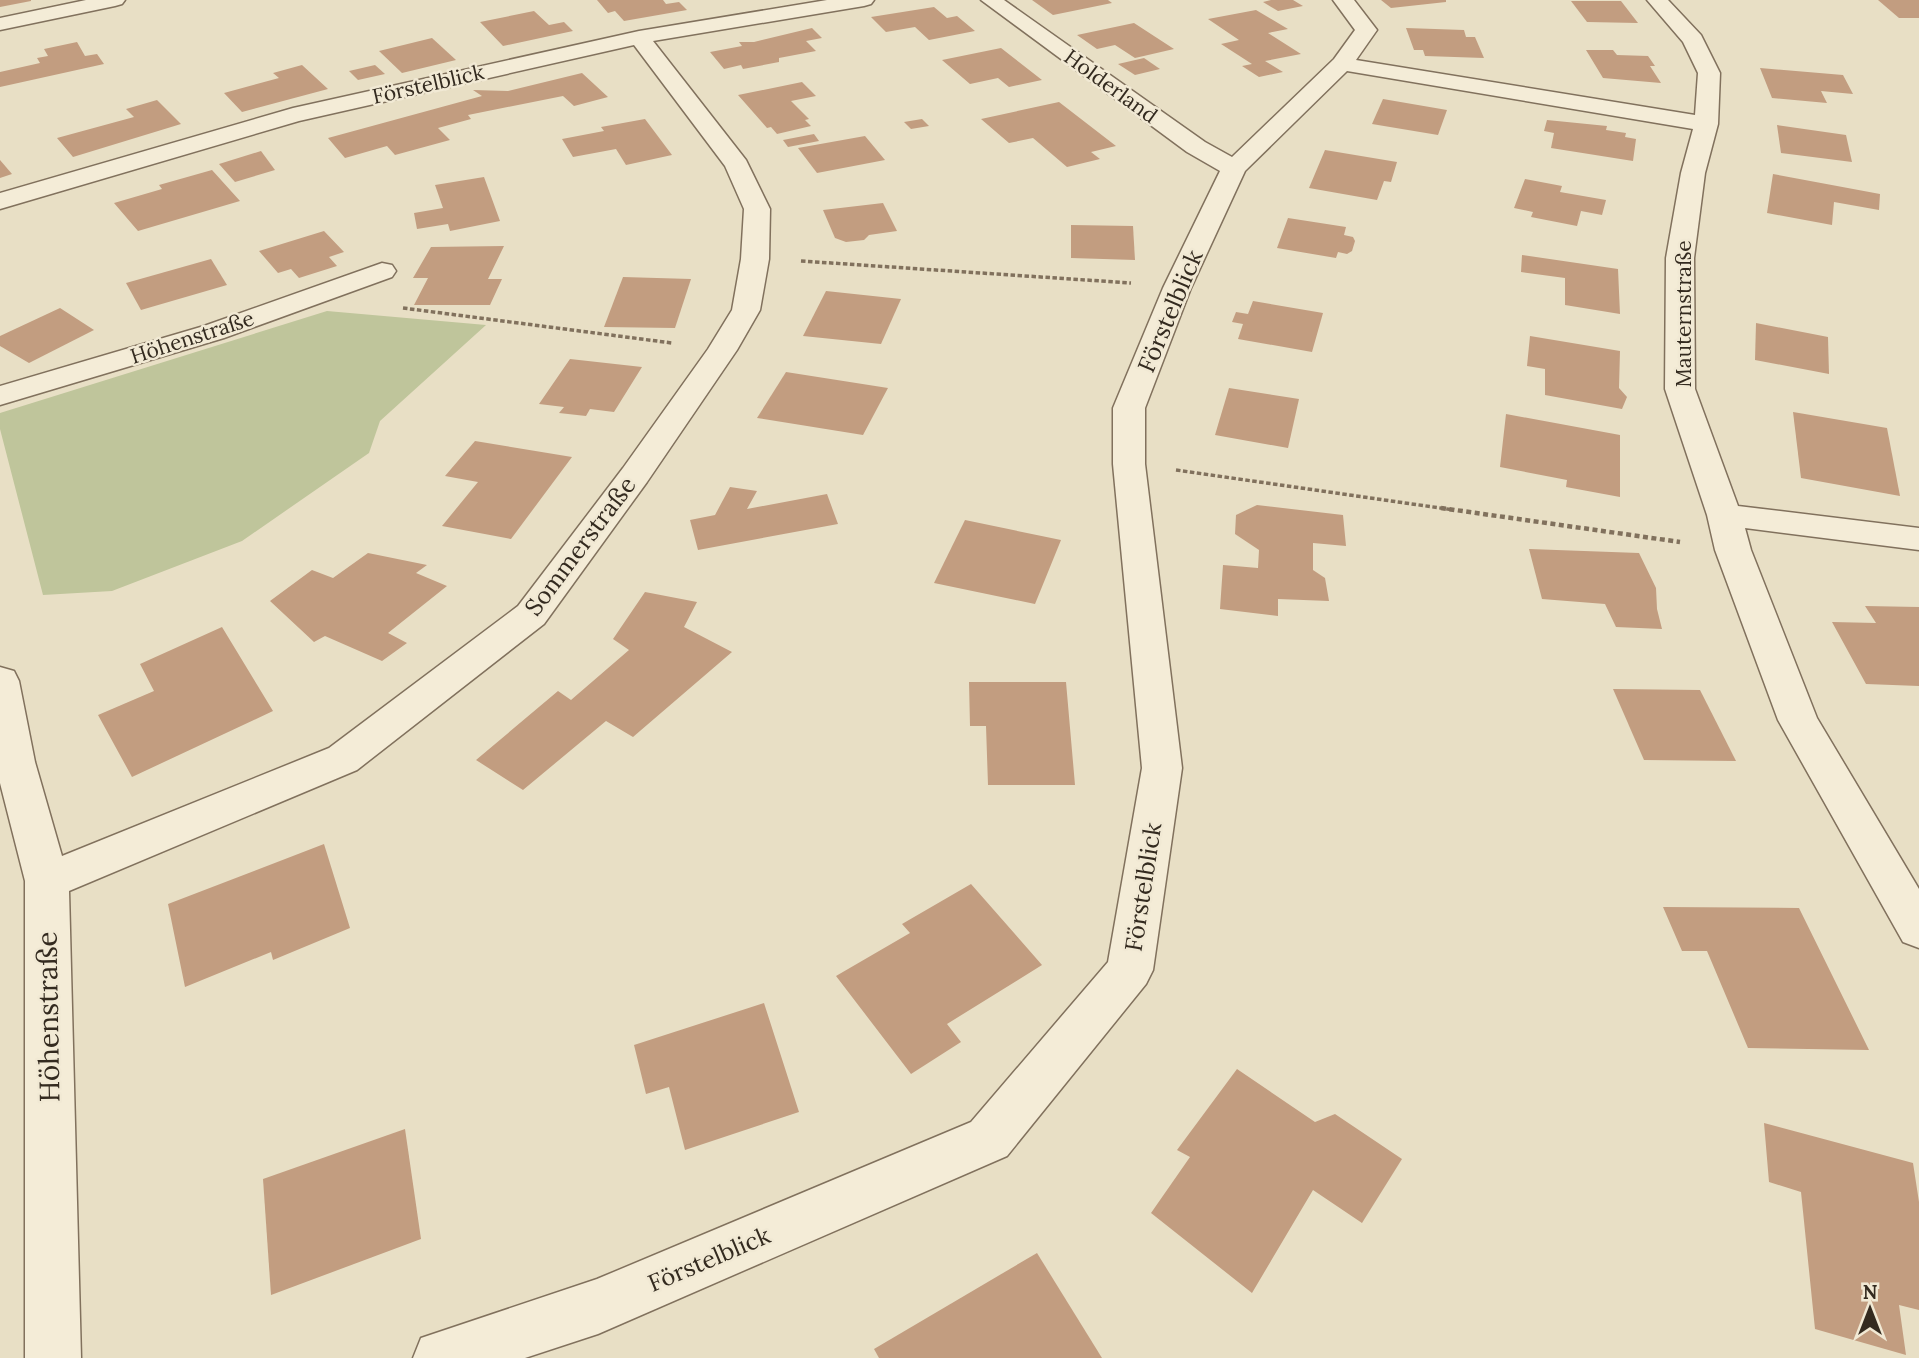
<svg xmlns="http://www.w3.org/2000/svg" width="1919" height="1358" font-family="Lora,serif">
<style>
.green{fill:#bfc59b}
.building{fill:#c29d80}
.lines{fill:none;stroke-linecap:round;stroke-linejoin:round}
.street-casing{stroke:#81715d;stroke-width:3}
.path-far1{stroke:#81715d;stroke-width:3.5;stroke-dasharray:4.5 2.5;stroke-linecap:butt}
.path{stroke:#81715d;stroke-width:4.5;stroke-dasharray:5 3.5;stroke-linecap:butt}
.street{fill:#f4ecd7;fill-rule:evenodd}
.labels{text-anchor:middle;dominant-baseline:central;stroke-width:5;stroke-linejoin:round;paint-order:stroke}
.far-street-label{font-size:21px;fill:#332a1f;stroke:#f1e9d4}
.street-label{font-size:24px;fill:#332a1f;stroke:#f1e9d4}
.near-street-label{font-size:28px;fill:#332a1f;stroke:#f1e9d4}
</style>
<rect width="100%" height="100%" fill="#e8dfc5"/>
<!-- green -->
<polygon class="green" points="327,311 486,325 380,421 369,453 242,541 112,591 43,595 0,429 0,413"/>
<!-- building -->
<g class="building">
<polygon points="0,0 31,0 31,1 0,7"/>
<polygon points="597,0 663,0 666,4 679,2 687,10 624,21 615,11 608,13"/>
<polygon points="1032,0 1108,0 1112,3 1053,15"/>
<polygon points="1271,0 1293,0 1303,6 1278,11 1263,2"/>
<polygon points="1381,0 1446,0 1446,2 1391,8"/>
<polygon points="1878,0 1919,0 1919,18 1899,18"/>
<polygon points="1571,1 1621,1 1638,23 1587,22"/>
<polygon points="934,7 947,18 957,16 975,31 929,40 915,27 886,32 871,17"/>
<polygon points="1256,10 1288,29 1268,33 1301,54 1265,61 1283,72 1259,77 1242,66 1252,64 1221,44 1239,40 1208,19"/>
<polygon points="534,11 549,25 564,22 573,31 503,46 480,22"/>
<polygon points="1134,23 1174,49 1135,58 1115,45 1097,49 1077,35"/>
<polygon points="812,28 822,38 806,41 816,51 779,58 779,62 743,69 741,65 724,69 710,52 742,46 739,42 754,42"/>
<polygon points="1406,28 1464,30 1466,37 1475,37 1484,58 1425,56 1423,50 1414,50"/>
<polygon points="432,38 456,60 402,73 379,51"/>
<polygon points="77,42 85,56 97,54 104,64 0,87 0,72 40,63 37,58 48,56 44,49"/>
<polygon points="1001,48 1042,80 1009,87 998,78 970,84 942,60"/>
<polygon points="1586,50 1613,50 1617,55 1648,56 1655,66 1650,66 1661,83 1603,78"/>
<polygon points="1144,58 1160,69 1135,75 1118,64"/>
<polygon points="302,65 328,89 242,112 224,93 279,78 273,73"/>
<polygon points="375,65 385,74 358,80 349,71"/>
<polygon points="1760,68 1843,75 1853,94 1821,91 1827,103 1772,98"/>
<polygon points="582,73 608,97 574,106 563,96 468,115 471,119 438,128 450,140 395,155 387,146 345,158 328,138 482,96 473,90 508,91"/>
<polygon points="802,82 816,96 791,101 809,119 805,120 811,126 777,134 771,127 767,128 738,95"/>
<polygon points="1383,99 1447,110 1438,135 1372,124"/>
<polygon points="157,100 181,124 73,157 57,138 134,117 126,109"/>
<polygon points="1059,102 1116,146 1091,152 1100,159 1067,167 1033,138 1009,143 981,119"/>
<polygon points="645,119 672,155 626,165 616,149 573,157 562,139 604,131 601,127"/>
<polygon points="922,119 929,126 911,129 904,122"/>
<polygon points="1547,120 1607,126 1606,130 1626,133 1625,137 1636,139 1633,161 1551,148 1554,133 1544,131"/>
<polygon points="1777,125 1846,135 1852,162 1781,153"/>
<polygon points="814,134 819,141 788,147 783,140"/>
<polygon points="865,136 885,160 817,173 798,148"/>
<polygon points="1325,150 1397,162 1391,182 1384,181 1377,200 1309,188"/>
<polygon points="261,151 275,170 235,182 219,164"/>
<polygon points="0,160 12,174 0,178"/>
<polygon points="212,170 240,201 138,231 114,203 162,189 159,185"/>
<polygon points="1773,174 1880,194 1879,210 1834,202 1832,225 1767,213"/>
<polygon points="484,177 500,221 450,231 448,224 417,229 414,213 443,208 435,185"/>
<polygon points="1525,179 1562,186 1560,192 1606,200 1602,215 1581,211 1577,226 1531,217 1533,212 1514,208"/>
<polygon points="883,203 897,231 869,235 864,240 846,242 835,238 823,210"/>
<polygon points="1288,218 1346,227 1344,235 1353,237 1355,241 1352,251 1347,254 1338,252 1336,258 1277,248"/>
<polygon points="1071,225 1133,226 1135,260 1071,258"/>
<polygon points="324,231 344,252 329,257 337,266 299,278 291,269 278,273 259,251"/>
<polygon points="504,246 488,279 502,279 490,305 414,305 428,278 413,278 431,247"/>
<polygon points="1522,255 1618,269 1620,314 1565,305 1565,278 1521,272"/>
<polygon points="211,259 227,285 141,310 126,283"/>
<polygon points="623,277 691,279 675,328 604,327"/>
<polygon points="826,291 901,299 881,344 803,336"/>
<polygon points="1253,301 1323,313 1312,352 1238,339 1243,324 1232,322 1236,312 1248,314"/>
<polygon points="60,308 94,330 29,363 0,346 0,336"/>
<polygon points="1756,323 1828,337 1829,374 1755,360"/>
<polygon points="1530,336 1620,351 1619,388 1627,397 1622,409 1545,395 1545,369 1527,366"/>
<polygon points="570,359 642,367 614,412 590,409 586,416 559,413 564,407 539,404"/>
<polygon points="786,372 888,388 863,435 757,418"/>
<polygon points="1229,388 1299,399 1288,448 1215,435"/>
<polygon points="1793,412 1887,428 1900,496 1801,478"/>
<polygon points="1506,414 1620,435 1620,497 1566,487 1567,480 1500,467"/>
<polygon points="475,441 572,457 511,539 442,526 478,482 445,476"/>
<polygon points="730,487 757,491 747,509 827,494 838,524 698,550 690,520 715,515"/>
<polygon points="1257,505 1343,515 1346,546 1313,543 1313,570 1325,578 1329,601 1278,599 1278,616 1220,609 1223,565 1258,568 1259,550 1235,534 1236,515"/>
<polygon points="965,520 1061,540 1035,604 934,583"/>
<polygon points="1529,549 1639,553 1656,588 1657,609 1662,629 1616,627 1605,604 1542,599"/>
<polygon points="368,553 427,565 416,573 447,586 388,633 407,643 382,661 325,636 314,642 270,601 312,570 333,578"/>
<polygon points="645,592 697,602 684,627 732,652 633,737 606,721 523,790 476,760 558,691 571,700 629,650 613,639"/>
<polygon points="1865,606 1919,607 1919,686 1866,684 1832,622 1876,623"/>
<polygon points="222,627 273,711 132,777 98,715 154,691 140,664"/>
<polygon points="969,682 1066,682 1075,785 988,785 986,726 970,726"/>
<polygon points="1613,689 1700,690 1736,761 1644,760"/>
<polygon points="324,844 350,928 273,960 271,952 185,987 168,904"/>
<polygon points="971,884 1042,965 947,1024 961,1042 911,1074 836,976 910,933 902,924"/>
<polygon points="1663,907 1799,908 1869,1050 1748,1048 1707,951 1682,951"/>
<polygon points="764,1003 799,1112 685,1150 669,1087 646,1094 634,1045"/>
<polygon points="1237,1069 1315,1122 1335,1114 1402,1159 1362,1223 1313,1190 1252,1293 1151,1213 1190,1157 1177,1150"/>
<polygon points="1764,1123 1913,1163 1919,1202 1919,1310 1899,1305 1906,1355 1815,1329 1801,1192 1769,1182"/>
<polygon points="405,1129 421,1239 271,1295 263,1179"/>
<polygon points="1037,1253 1102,1358 879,1358 874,1349"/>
</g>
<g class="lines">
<defs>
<g id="street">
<polygon points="86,0 125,0 122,4 115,6 0,30 0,18"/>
<polygon points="827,0 874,0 871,4 864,6 653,41 746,160 770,209 769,259 760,310 737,350 647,482 544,624 357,770 69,891 81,1358 25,1358 25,881 0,783 0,667 14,671 19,681 35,762 62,856 329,748 518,606 623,468 708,349 732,310 741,259 744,209 725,166 634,45 299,121 0,209 0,193 293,108 639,31"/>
<polygon points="981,0 1004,0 1205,142 1232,157 1334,59 1355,30 1333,0 1354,0 1377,30 1356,60 1695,115 1698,73 1683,42 1647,0 1668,0 1701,35 1720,73 1718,124 1705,173 1694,258 1695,389 1738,506 1919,528 1919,550 1745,528 1751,550 1817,718 1919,889 1919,948 1903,942 1778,720 1715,550 1707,515 1665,389 1666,258 1681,173 1693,129 1347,71 1245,171 1191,288 1145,408 1145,464 1182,768 1153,970 1146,984 1007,1156 598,1334 525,1358 413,1358 421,1338 597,1279 971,1122 1108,962 1142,768 1113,464 1113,408 1163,288 1220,171 1187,152"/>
<polygon points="382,263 392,265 396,271 392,277 224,338 0,405 0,386 204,326"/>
</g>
</defs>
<!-- street casing -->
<use href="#street" class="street-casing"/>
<!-- path-far1 -->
<g class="path-far1">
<polyline points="801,261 1131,283"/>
<polyline points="403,308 672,343"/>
<polyline points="1176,470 1454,510"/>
</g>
<!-- path -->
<polyline class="path" points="1441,508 1680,542"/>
<!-- street -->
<use href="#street" class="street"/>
</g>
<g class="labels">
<!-- far-street labels -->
<g class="far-street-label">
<text transform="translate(428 84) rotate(-13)">Förstelblick</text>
<text transform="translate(1111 86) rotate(36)">Holderland</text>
<text transform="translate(1683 314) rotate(-90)">Mauternstraße</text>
<text transform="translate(192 337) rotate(-18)">Höhenstraße</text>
</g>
<!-- street labels -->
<g class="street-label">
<text transform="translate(1170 311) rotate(-67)">Förstelblick</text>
<text transform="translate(580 546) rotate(-53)">Sommerstraße</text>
<text transform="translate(1143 887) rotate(-81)">Förstelblick</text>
<text transform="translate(709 1259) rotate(-23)">Förstelblick</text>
</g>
<!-- near-street labels -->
<g class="near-street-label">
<text transform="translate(48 1017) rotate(-91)">Höhenstraße</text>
</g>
</g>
<!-- north arrow -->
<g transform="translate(1870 1309)" stroke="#f1e9d4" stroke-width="5" paint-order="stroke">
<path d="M0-5L12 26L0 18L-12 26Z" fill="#332a1f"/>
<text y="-10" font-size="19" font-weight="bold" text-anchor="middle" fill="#332a1f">N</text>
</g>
</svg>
